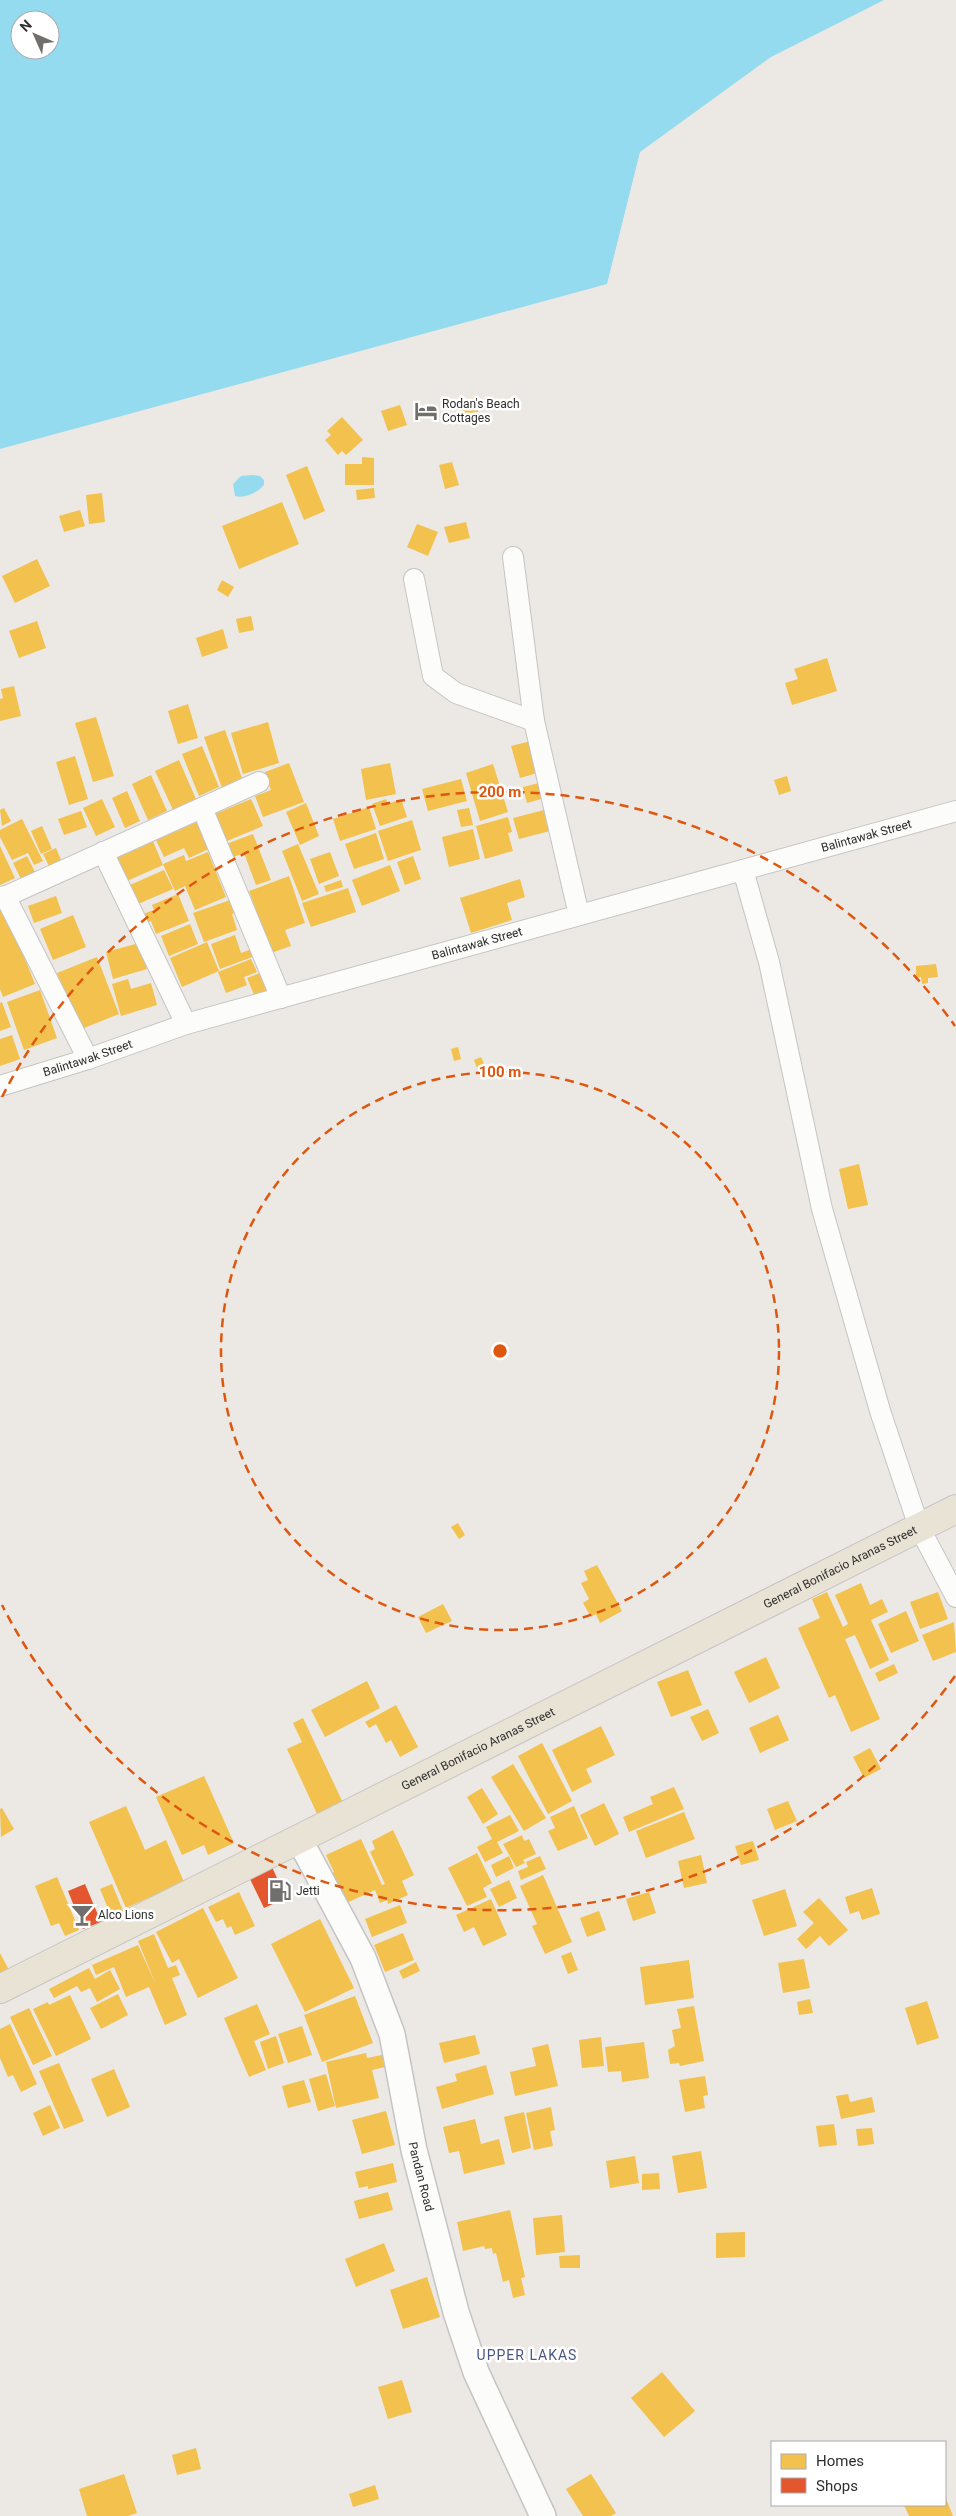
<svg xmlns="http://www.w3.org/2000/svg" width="956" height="2516" font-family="Roboto,sans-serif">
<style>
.water{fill:#95dbf0;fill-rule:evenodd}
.homes{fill:#f2c14e}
.shops{fill:#e4572e}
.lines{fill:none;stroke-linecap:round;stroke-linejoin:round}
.minor-casing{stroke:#c5c4c5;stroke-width:22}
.tertiary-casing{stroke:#c5c4c5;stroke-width:28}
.primary-casing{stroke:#c6c5c4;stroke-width:30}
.minor{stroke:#fcfcfb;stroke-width:20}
.tertiary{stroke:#fcfcfb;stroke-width:25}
.primary{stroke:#e9e3d5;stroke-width:28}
.ring{fill:none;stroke:#df570e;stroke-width:2.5;stroke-dasharray:9 6}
.labels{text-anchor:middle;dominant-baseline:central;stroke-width:5;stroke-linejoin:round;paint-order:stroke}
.poi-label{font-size:12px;fill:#2e2e2e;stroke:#fff;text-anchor:start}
.street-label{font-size:12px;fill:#2e2e2e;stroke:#fff}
.neighbourhood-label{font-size:14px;letter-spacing:1px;fill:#4b5682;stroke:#fff}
.centre{fill:#df570e;stroke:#fff;stroke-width:2.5}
.ring-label{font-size:15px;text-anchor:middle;font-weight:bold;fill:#df570e;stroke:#fff;stroke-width:5;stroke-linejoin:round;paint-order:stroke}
</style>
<rect width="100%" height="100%" fill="#ece8e4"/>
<!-- water -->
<g class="water">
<path d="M 0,0 L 884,0 L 771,57 L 640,152 L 607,284 L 0,449 ZM 20,20 L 50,20 L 50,50 L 20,50 Z"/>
<path d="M 252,475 L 260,476 L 264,480 L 264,485 C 257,493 245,499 235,496 L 233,484 L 241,476 Z"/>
</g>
<!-- homes -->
<g class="homes">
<polygon points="476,398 478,412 462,414 461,400"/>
<polygon points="400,405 407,425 388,431 381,411"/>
<polygon points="342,417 363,440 346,455 342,451 338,455 325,440 331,435 327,431"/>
<polygon points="362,457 374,458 374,485 345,485 345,464 362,464"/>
<polygon points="452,462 459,485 445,489 439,465"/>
<polygon points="307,466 325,511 304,520 286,475"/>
<polygon points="374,488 375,498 357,500 356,490"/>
<polygon points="102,493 105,522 89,524 86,495"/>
<polygon points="282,502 299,544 239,569 222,526"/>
<polygon points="80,510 85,526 64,532 59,516"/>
<polygon points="466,522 470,538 449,543 444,527"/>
<polygon points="417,524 438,532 428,556 407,547"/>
<polygon points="37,559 50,586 15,603 2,576"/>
<polygon points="222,580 234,587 228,597 217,590"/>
<polygon points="251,616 254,630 239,633 236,619"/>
<polygon points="37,621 46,648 19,658 9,631"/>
<polygon points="223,629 228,648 202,657 196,638"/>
<polygon points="827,658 837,691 792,705 785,683 798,679 794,669"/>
<polygon points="14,686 21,716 0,721 0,699 3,698 1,689"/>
<polygon points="188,704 198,738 178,744 168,711"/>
<polygon points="96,717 114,776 93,782 75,723"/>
<polygon points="268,722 279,763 243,774 231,733"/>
<polygon points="225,730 243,781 222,788 204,737"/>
<polygon points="535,740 544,771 520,778 511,746"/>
<polygon points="202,746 219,787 199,796 182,754"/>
<polygon points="75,756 88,799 69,805 56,762"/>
<polygon points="179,760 196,799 173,810 155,771"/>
<polygon points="289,763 304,802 263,817 255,796 271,790 265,772"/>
<polygon points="390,763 396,794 366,800 361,769"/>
<polygon points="493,764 508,812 480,821 466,773"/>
<polygon points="151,775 167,811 148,820 132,784"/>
<polygon points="787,776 791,791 779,795 774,780"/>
<polygon points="461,779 467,801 428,811 422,789"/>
<polygon points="543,782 548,797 527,803 523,787"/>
<polygon points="127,791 140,821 125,828 112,798"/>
<polygon points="102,799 115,827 96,836 83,808"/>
<polygon points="251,799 263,826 227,841 215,814"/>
<polygon points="386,799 388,804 401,799 407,817 380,826 372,804"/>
<polygon points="306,803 319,836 300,845 286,812"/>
<polygon points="369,807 376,829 340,841 333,819"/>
<polygon points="4,808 11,821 2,826 0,810"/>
<polygon points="469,808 473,825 461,827 457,810"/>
<polygon points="544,810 550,831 519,839 513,818"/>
<polygon points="81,811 87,827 64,835 58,819"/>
<polygon points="508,817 512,832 508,833 513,851 485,859 476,826"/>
<polygon points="22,819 43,861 34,865 28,853 12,860 0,837 0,830"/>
<polygon points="412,820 421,850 388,861 378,831"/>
<polygon points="197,822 209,849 189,858 184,848 164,857 156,840"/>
<polygon points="42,826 52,849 41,854 31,831"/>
<polygon points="473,829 480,859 449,867 442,837"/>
<polygon points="376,833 384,859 354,869 345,844"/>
<polygon points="253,834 271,880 256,885 244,853 231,858 226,844"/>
<polygon points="152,839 163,865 127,881 115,855"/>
<polygon points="298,844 319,894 302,901 282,851"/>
<polygon points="0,846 15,878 0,885"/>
<polygon points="56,848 62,862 50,868 43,854"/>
<polygon points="208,852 226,897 195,910 185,886 175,891 163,864 184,855 186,861"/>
<polygon points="330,852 339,876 319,884 310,859"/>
<polygon points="27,856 36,874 22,881 13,863"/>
<polygon points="413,856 421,879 405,885 397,862"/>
<polygon points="390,865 400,891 362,906 352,880"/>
<polygon points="164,870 173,889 138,904 130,885"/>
<polygon points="289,876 305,923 285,930 291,946 271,953 249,891"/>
<polygon points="520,879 525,897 507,903 512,920 471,933 460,898"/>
<polygon points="341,880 343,887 326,892 324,886"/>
<polygon points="348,888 356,912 311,927 302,903"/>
<polygon points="178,894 189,921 156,934 151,921 147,923 143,914 154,910 152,905"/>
<polygon points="56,896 62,913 34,923 28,906"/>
<polygon points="233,899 237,912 232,914 237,930 204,942 193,913"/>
<polygon points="5,909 35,984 3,997 0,989 0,911"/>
<polygon points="73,915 86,947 53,960 40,929"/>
<polygon points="190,924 198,944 169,956 161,936"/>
<polygon points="235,935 241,953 252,949 255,956 220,969 211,944"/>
<polygon points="207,942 219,971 182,987 170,958"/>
<polygon points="139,943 147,969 113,979 106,952"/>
<polygon points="97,957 119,1014 79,1030 57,973"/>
<polygon points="251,959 257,972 244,977 247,985 226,993 218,972"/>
<polygon points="936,964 938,977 928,978 928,983 922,984 921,977 916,978 916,966"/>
<polygon points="260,973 269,992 255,997 247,978"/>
<polygon points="128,979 131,989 151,983 157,1005 121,1016 112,984"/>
<polygon points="40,990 57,1038 24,1050 7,1002"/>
<polygon points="2,1002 11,1027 0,1031 0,1003"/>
<polygon points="12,1035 20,1059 0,1066 0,1039"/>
<polygon points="458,1047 461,1059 454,1061 451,1049"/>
<polygon points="481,1057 486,1068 478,1071 474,1060"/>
<polygon points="859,1164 868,1205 848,1209 839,1169"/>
<polygon points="458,1523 465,1535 459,1539 451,1527"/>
<polygon points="597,1565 622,1611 600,1623 596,1614 591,1617 583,1603 589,1599 581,1583 588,1580 584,1571"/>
<polygon points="861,1583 870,1605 882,1599 888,1612 871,1620 889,1660 870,1669 855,1635 845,1639 880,1719 851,1732 835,1695 829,1698 798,1628 820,1618 812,1599 827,1592 843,1627 848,1624 835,1595"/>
<polygon points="938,1592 948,1619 920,1629 910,1602"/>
<polygon points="443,1604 452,1621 426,1633 418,1617"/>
<polygon points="906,1611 919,1641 891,1653 878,1624"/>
<polygon points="954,1622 956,1652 933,1661 922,1635"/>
<polygon points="766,1657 780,1688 749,1703 734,1672"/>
<polygon points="894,1664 898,1673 879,1682 875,1673"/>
<polygon points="688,1670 702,1705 671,1717 657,1682"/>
<polygon points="367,1681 380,1708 325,1737 311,1710"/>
<polygon points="396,1705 418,1747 400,1757 391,1740 386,1743 376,1724 369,1728 365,1722"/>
<polygon points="708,1709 719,1733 702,1741 690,1717"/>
<polygon points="778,1715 789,1740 760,1753 749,1728"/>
<polygon points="303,1718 344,1805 319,1818 287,1749 302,1742 293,1723"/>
<polygon points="601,1726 615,1755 586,1769 592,1782 572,1792 552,1750"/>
<polygon points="542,1743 572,1801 548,1814 518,1756"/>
<polygon points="870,1748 881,1769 864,1778 853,1757"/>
<polygon points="513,1764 546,1818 524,1831 491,1777"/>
<polygon points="204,1776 234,1843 208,1855 204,1845 182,1855 156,1797"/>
<polygon points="674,1787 684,1809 629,1832 623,1817 653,1804 650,1797"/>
<polygon points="482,1788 498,1814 483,1824 467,1797"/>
<polygon points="788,1801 797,1821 775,1830 767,1809"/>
<polygon points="604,1803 619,1834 595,1846 580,1815"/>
<polygon points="126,1806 145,1850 166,1840 184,1882 126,1908 89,1822"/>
<polygon points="574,1806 588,1838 558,1851 548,1831 555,1828 550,1817"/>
<polygon points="2,1808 14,1829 1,1837 0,1809"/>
<polygon points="684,1812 695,1839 646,1858 636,1831"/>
<polygon points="510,1815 519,1831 497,1842 503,1853 485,1862 477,1847 492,1839 486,1827"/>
<polygon points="393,1830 414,1875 402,1881 408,1895 388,1904 387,1900 380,1903 375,1890 342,1905 328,1875 334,1872 326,1855 361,1839 382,1885 385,1884 370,1852 375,1849 372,1841"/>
<polygon points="522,1835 524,1841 529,1839 536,1854 523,1860 525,1863 516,1867 503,1844"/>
<polygon points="753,1841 759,1860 741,1865 735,1846"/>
<polygon points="477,1853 492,1883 483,1888 487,1897 467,1906 448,1868"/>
<polygon points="701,1855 707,1883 684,1888 678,1861"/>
<polygon points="509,1856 514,1868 496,1877 491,1865"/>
<polygon points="540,1856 546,1869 521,1880 518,1871 528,1867 526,1862"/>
<polygon points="543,1875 572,1942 545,1954 532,1926 537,1924 520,1886"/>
<polygon points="57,1877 79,1930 65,1936 59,1923 51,1926 35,1886"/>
<polygon points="509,1880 517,1898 499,1907 490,1889"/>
<polygon points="112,1884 124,1913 112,1918 100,1889"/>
<polygon points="872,1888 880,1914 862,1920 859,1911 850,1914 845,1897"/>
<polygon points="785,1889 797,1926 764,1936 752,1900"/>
<polygon points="239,1892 255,1926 235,1935 231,1926 227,1928 223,1919 216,1922 208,1907"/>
<polygon points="649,1892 656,1913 633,1921 626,1899"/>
<polygon points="819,1898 848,1930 829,1946 820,1936 806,1949 797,1939 814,1923 803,1912"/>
<polygon points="491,1899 507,1935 483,1946 474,1927 464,1932 456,1915"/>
<polygon points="400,1905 407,1923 372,1937 365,1919"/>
<polygon points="203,1908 238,1978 198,1998 179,1959 172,1963 156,1932"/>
<polygon points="599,1911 606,1930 587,1937 580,1918"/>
<polygon points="320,1919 354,1988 305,2012 271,1944"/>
<polygon points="403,1933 414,1960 385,1972 374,1945"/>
<polygon points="154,1934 168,1968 176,1965 180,1975 172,1978 187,2015 165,2025 149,1987 126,1997 114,1967 96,1975 92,1965 138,1945 156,1985 138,1941"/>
<polygon points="571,1952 578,1970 568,1974 561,1956"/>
<polygon points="0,1953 9,1970 0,1974"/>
<polygon points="804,1959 810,1988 783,1993 778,1963"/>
<polygon points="689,1960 694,1998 645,2005 640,1967"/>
<polygon points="416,1962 420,1971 403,1979 399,1971"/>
<polygon points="89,1968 95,1979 110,1970 120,1989 97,2002 90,1988 81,1992 77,1986 54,1998 49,1989"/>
<polygon points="118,1994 128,2015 101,2029 90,2008"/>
<polygon points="70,1995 91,2039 56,2056 33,2009 48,2002 49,2005"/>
<polygon points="355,1996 373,2043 322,2062 304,2015"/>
<polygon points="810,1999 813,2013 799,2015 797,2002"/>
<polygon points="927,2001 939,2038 917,2045 905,2008"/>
<polygon points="257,2004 270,2034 254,2041 266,2070 249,2077 224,2018"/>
<polygon points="694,2006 704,2061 680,2066 679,2063 670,2064 668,2050 675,2046 672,2030 681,2028 677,2009"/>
<polygon points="29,2008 52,2056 33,2065 10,2017"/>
<polygon points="10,2024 37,2084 21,2092 13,2075 8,2077 0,2058 0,2029"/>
<polygon points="302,2026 312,2055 288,2063 278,2034"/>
<polygon points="475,2035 480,2054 444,2063 439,2043"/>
<polygon points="276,2036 284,2063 268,2069 260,2042"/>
<polygon points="601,2037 604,2066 582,2068 579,2040"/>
<polygon points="644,2042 649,2078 622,2082 621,2071 608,2072 605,2047"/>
<polygon points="548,2044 558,2086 515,2096 510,2072 536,2066 532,2048"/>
<polygon points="366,2053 367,2058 382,2055 385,2067 372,2070 379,2098 336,2108 326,2062"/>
<polygon points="59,2063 84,2121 64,2129 39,2071"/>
<polygon points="486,2065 494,2094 442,2109 436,2087 457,2081 455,2074"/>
<polygon points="114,2069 130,2107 107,2117 91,2079"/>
<polygon points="326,2074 335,2106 318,2111 309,2079"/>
<polygon points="705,2076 708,2095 703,2096 705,2108 685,2112 679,2080"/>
<polygon points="304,2080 311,2102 288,2108 282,2086"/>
<polygon points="848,2094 850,2102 872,2097 875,2112 841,2119 836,2096"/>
<polygon points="50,2105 60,2128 43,2136 33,2113"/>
<polygon points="551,2107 555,2130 550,2131 553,2146 534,2150 526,2113"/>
<polygon points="386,2111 395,2145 362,2154 352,2120"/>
<polygon points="524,2112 531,2148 512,2153 504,2117"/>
<polygon points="475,2119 481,2144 499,2139 505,2164 464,2174 459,2151 449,2153 443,2127"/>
<polygon points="834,2124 837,2145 819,2147 816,2126"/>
<polygon points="872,2128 874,2144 858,2146 856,2129"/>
<polygon points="701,2151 707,2188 678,2193 672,2156"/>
<polygon points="635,2156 639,2183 610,2188 606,2161"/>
<polygon points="393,2163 397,2182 368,2189 368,2186 359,2188 355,2172"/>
<polygon points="659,2173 660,2189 642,2190 642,2174"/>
<polygon points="388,2192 393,2210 359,2219 354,2201"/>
<polygon points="510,2210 525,2277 521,2278 525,2295 513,2298 509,2280 503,2282 496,2253 493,2254 492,2248 485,2249 484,2246 463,2251 457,2222"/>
<polygon points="562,2215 565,2252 536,2255 533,2218"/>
<polygon points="745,2232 745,2257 716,2258 716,2233"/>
<polygon points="384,2243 395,2271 356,2287 345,2259"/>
<polygon points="580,2255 580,2268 560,2268 559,2256"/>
<polygon points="427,2277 440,2317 403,2329 390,2290"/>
<polygon points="662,2372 695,2411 664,2437 631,2398"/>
<polygon points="402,2380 412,2412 388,2419 378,2387"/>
<polygon points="196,2448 201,2469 177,2475 172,2455"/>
<polygon points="124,2474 137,2513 128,2516 87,2516 79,2489"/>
<polygon points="591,2474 616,2513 611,2516 583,2516 566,2489"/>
<polygon points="375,2485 379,2499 353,2507 349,2494"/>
<polygon points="945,2496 953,2516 909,2516 904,2505 945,2505"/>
</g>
<!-- shops -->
<g class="shops">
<polygon points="272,1867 286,1898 264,1908 249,1877"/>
<polygon points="85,1884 101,1922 83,1929 68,1891"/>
</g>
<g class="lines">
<defs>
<g id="minor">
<polyline points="513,557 534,721 579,915"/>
<polyline points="414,579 433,676 456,693 534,721"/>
<polyline points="202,808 281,998"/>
<polyline points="103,852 186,1024"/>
<polyline points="743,870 769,962 822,1209 881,1414 919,1527 956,1597"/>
<polyline points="5,896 88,1059"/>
<polyline points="0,899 259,782"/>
<path id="s1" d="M 0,1086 L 88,1059 L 186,1024 L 956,811"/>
</g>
<g id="tertiary">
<path id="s2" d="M 299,1839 L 363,1958 L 392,2034 L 414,2150 L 456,2312 L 476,2372 L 543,2516"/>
</g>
<g id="primary">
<path id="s3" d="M 0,1989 L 956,1509"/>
</g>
</defs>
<!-- minor casing -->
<use href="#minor" class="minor-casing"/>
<!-- tertiary casing -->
<use href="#tertiary" class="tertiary-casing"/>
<!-- primary casing -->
<use href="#primary" class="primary-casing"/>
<!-- minor -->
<use href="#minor" class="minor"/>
<!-- tertiary -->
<use href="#tertiary" class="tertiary"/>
<!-- primary -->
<use href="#primary" class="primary"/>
</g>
<!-- distance rings -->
<g class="ring">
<circle cx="500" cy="1351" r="279"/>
<path d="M955 1676A559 559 0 0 1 2 1605M2 1097A559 559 0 0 1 955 1026"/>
</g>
<!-- icons -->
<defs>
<symbol id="hotel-bare" viewBox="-9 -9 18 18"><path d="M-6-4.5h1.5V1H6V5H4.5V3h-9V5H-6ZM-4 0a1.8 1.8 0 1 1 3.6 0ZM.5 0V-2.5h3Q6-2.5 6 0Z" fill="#706f6e" stroke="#fff" stroke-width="2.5" paint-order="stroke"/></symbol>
<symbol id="fuel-bare" viewBox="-9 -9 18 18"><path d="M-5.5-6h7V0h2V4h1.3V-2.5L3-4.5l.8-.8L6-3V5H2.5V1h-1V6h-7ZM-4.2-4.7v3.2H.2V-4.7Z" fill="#706f6e" stroke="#fff" stroke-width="2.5" paint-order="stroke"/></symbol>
<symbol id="bar-bare" viewBox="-9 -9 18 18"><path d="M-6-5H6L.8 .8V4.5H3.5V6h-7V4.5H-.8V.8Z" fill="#706f6e" stroke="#fff" stroke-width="2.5" paint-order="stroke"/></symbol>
</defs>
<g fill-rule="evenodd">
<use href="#hotel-bare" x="410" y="395" width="32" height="32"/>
<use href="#fuel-bare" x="264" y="1875" width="32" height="32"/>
<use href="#bar-bare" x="66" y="1899" width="32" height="32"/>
</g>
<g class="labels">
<!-- poi labels -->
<g class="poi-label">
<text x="442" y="404">Rodan's Beach<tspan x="442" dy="14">Cottages</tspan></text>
<text x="296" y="1891">Jetti</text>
<text x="98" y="1915">Alco Lions</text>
</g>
<!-- street labels -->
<g class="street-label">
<text stroke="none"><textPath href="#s1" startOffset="902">Balintawak Street</textPath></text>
<text stroke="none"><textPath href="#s1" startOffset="498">Balintawak Street</textPath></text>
<text stroke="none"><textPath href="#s1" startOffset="92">Balintawak Street</textPath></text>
<text stroke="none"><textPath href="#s3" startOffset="940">General Bonifacio Aranas Street</textPath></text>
<text stroke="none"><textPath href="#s3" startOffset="535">General Bonifacio Aranas Street</textPath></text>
<text stroke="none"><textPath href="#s2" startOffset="362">Pandan Road</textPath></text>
</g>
<!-- neighbourhood labels -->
<g class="neighbourhood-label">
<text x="527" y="2355">UPPER LAKAS</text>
</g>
</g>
<circle cx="500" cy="1351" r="8" class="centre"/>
<g class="ring-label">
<text x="500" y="797">200 m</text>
<text x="500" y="1077">100 m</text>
</g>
<!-- legend -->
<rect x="771" y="2441" width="175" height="65" fill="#ffffff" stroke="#ababab"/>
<rect x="781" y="2454" width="25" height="15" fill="#f2c14e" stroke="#ababab"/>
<text x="816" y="2466" font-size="15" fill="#2e2e2e">Homes</text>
<rect x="781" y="2478" width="25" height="15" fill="#e4572e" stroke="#ababab"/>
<text x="816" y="2491" font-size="15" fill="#2e2e2e">Shops</text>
<!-- north arrow -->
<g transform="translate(35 35) rotate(315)"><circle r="24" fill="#ffffff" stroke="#ababab"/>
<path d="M0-4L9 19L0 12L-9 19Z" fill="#706f6e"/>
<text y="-8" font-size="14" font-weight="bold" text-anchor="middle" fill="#2e2e2e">N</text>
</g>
</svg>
